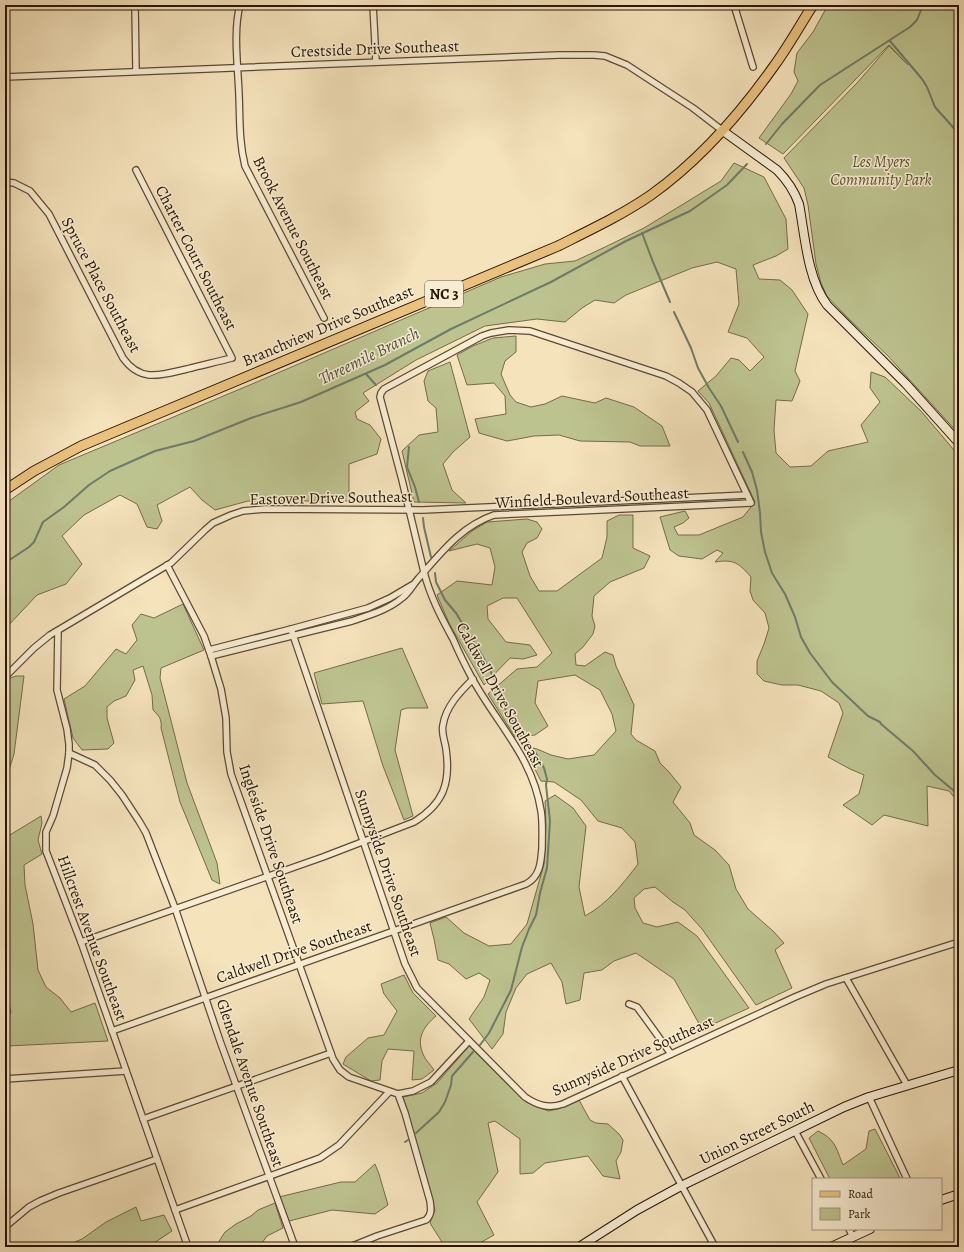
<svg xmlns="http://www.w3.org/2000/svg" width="964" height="1252" font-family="Alegreya,serif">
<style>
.green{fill:#bdc38f;stroke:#726c48}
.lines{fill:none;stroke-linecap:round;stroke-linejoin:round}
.stream{stroke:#6e7b68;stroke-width:2}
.street-casing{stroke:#5b4930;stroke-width:8}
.secondary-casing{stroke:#281601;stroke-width:10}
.primary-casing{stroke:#281601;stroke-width:11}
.street{stroke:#f8edd3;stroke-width:5.5}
.secondary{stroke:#f8edd3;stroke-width:8}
.primary{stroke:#eac27e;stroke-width:9}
.labels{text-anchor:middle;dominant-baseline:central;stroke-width:3;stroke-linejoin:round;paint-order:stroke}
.shield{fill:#f8edd3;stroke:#665640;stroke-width:1}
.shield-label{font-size:15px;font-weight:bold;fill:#281601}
.street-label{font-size:16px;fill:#281601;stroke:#f8edd3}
.park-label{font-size:16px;font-style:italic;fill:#5c5333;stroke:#f8edd3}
.water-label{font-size:17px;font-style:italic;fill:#51513d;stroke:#f8edd3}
</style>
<rect width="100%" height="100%" fill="#f5e3bc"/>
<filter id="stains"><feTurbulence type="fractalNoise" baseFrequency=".005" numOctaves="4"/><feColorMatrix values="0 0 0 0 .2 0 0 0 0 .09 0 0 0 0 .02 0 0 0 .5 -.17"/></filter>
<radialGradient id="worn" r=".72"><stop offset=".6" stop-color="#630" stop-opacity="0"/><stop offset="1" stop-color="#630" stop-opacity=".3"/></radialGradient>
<!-- green -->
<g class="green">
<polygon points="828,5 959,5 959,434 888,356 849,319 827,296 821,283 816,264 808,205 804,188 784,158 857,83 889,46 908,65 889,45 783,154 759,138 791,94 798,81 794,72 797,53 813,32"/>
<path d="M 734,163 L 764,177 L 786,219 L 788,249 L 776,256 L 753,265 L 759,279 L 780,280 L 792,290 L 808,314 L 795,371 L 800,381 L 792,401 L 776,400 L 774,430 L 776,453 L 790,467 L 811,466 L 828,451 L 868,442 L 861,425 L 880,402 L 870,388 L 871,372 L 885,377 L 921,411 L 959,456 L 959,803 L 949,791 L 927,786 L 928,826 L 884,815 L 872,825 L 843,805 L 859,794 L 864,775 L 850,769 L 828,757 L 843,713 L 839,703 L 821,691 L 798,685 L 782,685 L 764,681 L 757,674 L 757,661 L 764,644 L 769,628 L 765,613 L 753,600 L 750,591 L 751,577 C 739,563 734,559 715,562 L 723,553 L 717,550 L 702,559 L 679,556 L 670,550 L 660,517 L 685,511 L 689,518 L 683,523 L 674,527 L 678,535 L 699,535 L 743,517 L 755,502 L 709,403 L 698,391 L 716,376 L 731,358 L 739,360 L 750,371 L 764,357 L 747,338 L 728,332 L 739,304 L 736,269 L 717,262 L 692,268 L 626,295 L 614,303 L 595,300 L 582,308 L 565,322 L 537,319 L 485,326 L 416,360 L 363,393 L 369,401 L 355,412 L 357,419 L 370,425 L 381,439 L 377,454 L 349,464 L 349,501 L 248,501 L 215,510 L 202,500 L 190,487 L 157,505 L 162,521 L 157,529 L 147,527 L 137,504 L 120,495 L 84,515 L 62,536 L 82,564 L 66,584 L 37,595 L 5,629 L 5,504 L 59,465 L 252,384 L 501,277 L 545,264 L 575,261 L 603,248 L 644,228 L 721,181 Z"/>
<polygon points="516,336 516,352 505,361 501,374 510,395 516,402 531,407 545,404 562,396 595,403 606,398 634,407 662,426 670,446 640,446 630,442 580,441 559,435 534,436 507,441 479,433 475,419 506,414 505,396 494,383 467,385 457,355 473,346 493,338"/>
<polygon points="450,362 470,437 453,452 443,464 452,490 466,503 414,502 402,451 419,435 438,432 436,408 428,401 424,381 428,371"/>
<path d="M 619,515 L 633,515 L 633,548 L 650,556 L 644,568 L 610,582 L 594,596 L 592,616 L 595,626 L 593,634 L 583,647 L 575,654 L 576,665 L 585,666 L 605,652 L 613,655 L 616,666 L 634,705 L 631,734 L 636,740 L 655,751 L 660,763 L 669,772 L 681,787 L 673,802 L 690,823 L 694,835 L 715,850 L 729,865 L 736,889 L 748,909 L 773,931 L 784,943 L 775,950 L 792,988 L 756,1005 L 702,929 L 685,910 L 673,902 L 655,887 L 644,889 L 634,898 L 635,908 L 643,923 L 657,927 L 678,922 L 697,936 L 749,1008 L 702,1029 L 674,979 L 636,953 L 614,961 L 602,970 L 584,973 L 580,1000 L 566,1004 L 562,982 L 551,963 L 527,974 L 516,988 L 506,1012 L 503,1034 L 492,1049 L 469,1019 L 484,997 L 490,980 L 479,973 L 466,979 L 449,964 L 438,960 L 434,939 L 430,923 L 446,917 L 464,933 L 489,946 L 511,944 L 527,924 L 544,864 L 546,824 L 545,801 L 555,795 L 573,808 L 586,826 L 579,887 L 585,916 C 607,904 623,884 638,864 L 635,842 L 622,828 L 598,821 L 581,800 L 554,782 L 541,781 L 523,746 L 537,749 L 551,755 L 568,759 L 594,755 L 616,731 L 612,714 L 600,690 L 575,675 L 538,681 L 535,703 L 548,726 L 535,735 L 515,737 L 488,694 L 517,669 L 537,667 L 552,653 L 517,598 L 503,598 L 487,606 L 488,619 L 506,642 L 530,645 L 537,655 L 523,659 L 510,658 L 484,685 L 449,623 L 437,595 L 457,581 L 492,585 L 495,567 L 490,548 L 477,544 L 449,551 L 472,531 L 487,522 L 527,519 L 537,522 L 542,529 L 537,538 L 527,543 L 522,552 L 530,576 L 539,591 L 557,591 L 602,558 L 607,537 L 607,521 Z"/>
<path d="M 183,604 L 204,650 L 161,668 L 160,678 L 187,783 L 217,863 L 220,884 L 212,880 L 180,802 L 161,728 C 162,719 159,716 153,710 L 152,695 L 143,666 L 133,670 L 135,680 L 126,696 L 114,701 L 107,707 L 107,718 L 114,743 L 108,749 L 82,750 L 73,738 L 64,699 L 85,686 L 116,649 L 126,654 L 137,640 L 132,625 L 141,614 L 154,618 Z"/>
<polygon points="402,648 428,708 407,708 401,710 395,750 413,816 404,820 383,766 363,701 322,704 314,673"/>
<polygon points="16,676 24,676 14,754 5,783 5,680"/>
<polygon points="41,816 42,823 38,840 42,854 24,865 25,885 33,924 38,970 46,987 60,998 71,1012 95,1003 108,1041 8,1046 5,1043 5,1019 11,1013 8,998 5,996 5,838"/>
<path d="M 404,975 L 413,993 L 436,1016 C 424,1026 416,1038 423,1054 C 425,1060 431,1065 434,1070 L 422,1079 L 412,1080 L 414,1051 L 388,1049 L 382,1061 L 380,1080 L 371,1081 L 343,1064 L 346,1057 L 368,1038 L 384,1035 L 397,1011 L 384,994 L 381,984 Z"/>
<polygon points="469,1046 526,1102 548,1111 558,1109 579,1100 590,1120 596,1123 608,1124 619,1134 623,1140 621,1152 616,1161 620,1179 603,1176 588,1156 545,1163 533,1173 520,1174 520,1139 495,1121 488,1123 498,1172 477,1202 494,1235 478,1244 477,1247 445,1247 430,1223 435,1210 403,1097 422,1093 437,1083"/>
<path d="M 875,1129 L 900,1178 L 830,1179 L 809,1138 L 818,1131 C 836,1140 836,1148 843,1165 L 866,1149 L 869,1131 Z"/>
<polygon points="375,1164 379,1174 388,1205 375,1214 332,1210 289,1221 279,1197 341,1182 355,1182"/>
<polygon points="275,1203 283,1228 267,1236 259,1247 220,1247 218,1243 225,1232 236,1224 251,1216 258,1210"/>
<polygon points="136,1207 141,1221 164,1215 172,1231 154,1243 154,1247 63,1247 82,1239 106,1222"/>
</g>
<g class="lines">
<!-- stream -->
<g class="stream">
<polyline points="890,41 922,79 927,87 935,107 959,134"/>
<polyline points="766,144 782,124 820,85 910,27 917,20 923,5"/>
<polyline points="642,233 653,262 670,302"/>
<polyline points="674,312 691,348 698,368 709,388 721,406 738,442"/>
<polyline points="366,374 376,385"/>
<polyline points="409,447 407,467 415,487 419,502"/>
<polyline points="743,452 752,472 757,490 760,513 761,532 765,552 772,573 785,594 795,617 801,637 810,653 832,682 868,716 880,722 881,724 913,751 935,775 959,795"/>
<polyline points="423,518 424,527 431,557"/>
<polyline points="5,563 29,547 34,542 43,522 64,507 89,485 110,471 155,451 194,441 251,418 301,402 385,365 451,329 551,282 626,241 690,211 727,185 747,164"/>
<polyline points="435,573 436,582 445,600 456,613 483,657 495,680 506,711 523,737 524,737 534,750 544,768 547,779 546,785 550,821 547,868 540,893 536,915 529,929 522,947 511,990 489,1033 480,1045"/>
<polyline points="416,1133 439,1112 445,1102 451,1085 452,1076 473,1052"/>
<polyline points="405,1142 408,1140"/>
</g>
<defs>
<g id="street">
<polyline points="135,5 136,71"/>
<path d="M 240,5 C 233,31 238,67 239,95 C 240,119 239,142 245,166 L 324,318"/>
<polyline points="373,5 376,62"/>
<polyline points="734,5 753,67"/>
<polyline points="5,77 559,55 594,55 605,56 627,65 693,108 723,131"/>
<path d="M 5,182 L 14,183 L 30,191 L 49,214 L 123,358 C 141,383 161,375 187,369 C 202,365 217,362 232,358 L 136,170"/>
<polyline points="5,252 6,254"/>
<path d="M 167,565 L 204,636 L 211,656 L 221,689 L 226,718 L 227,752 L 231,774 L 333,1059 L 340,1070 L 349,1077 L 398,1094 L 405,1113 L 430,1201 C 431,1209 432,1214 426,1220 L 377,1236 L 350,1247"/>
<path d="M 291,629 L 405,964 L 417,988 L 525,1097 C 537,1105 548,1109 563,1104 L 795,997 L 826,984 L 959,942"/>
<polyline points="58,631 57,690 67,729 69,744 69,753 67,768 53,816 46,832 46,851 81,942 188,1247"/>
<polyline points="209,650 291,629 368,608 390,598 412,585"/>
<polyline points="5,675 8,674 34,648 50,635 171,563 205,530 213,523 231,515 243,511 265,509 423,510 747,495"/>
<polyline points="69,753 95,765 110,780 122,795 139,821 146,833 175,908 220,1041 295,1247"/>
<path d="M 81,942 L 323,857 L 414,822 C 443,804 451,784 446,749 C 445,741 441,733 443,725 C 446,706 460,692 473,679"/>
<polyline points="846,978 907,1085"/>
<polyline points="629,1004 637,1007 640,1011 671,1054"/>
<path d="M 112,1031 L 526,884 C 540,877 541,862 542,848 C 542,835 543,823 541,811 C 533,758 498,725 473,680 C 466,667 459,653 453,639 C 441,617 430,596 424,572 L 402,480 L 380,397 L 381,393 L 384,389 L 482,336 L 491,333 L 509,330 L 530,331 L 666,376 L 679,383 L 692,392 L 707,410 L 751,503 L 494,515 C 461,526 440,554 418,579 C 412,586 409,593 402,598 C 388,610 369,615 352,621 L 211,656"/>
<polyline points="622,1076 715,1247"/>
<polyline points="5,1079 126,1071"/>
<polyline points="398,1094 413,1091 431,1082 469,1041"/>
<polyline points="869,1097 907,1179"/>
<polyline points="143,1119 331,1053"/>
<polyline points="795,1131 821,1179"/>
<polyline points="175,1210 320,1158 339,1145 389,1092"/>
<polyline points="5,1227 29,1207 40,1201 59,1193 157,1159"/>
<polyline points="849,1229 853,1237"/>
</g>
<g id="secondary">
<path d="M 723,131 L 777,170 C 787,180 794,190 799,204 C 805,235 807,278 827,305 L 906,384 L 959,443"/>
<polyline points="941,1200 959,1194"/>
<polyline points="579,1247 637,1210 681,1186 844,1107 869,1097 959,1070"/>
<polyline points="831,1247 870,1229"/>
</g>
<path id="primary" d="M 5,490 L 34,471 L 81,446 L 558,246 C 590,230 622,215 651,195 C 700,160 740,114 774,66 C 788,47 800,25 813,5"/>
</defs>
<!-- street casing -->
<use href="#street" class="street-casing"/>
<!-- secondary casing -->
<use href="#secondary" class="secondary-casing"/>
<!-- primary casing -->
<use href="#primary" class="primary-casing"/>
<!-- street -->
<use href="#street" class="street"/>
<!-- secondary -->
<use href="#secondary" class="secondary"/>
<!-- primary -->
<use href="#primary" class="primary"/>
</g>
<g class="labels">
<!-- shield labels -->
<rect class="shield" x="425" y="281" width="38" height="26" rx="3"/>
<g class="shield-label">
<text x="444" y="294">NC 3</text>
</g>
<!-- street labels -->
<g class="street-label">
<text transform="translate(375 49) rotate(-2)">Crestside Drive Southeast</text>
<text transform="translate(293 228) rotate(63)">Brook Avenue Southeast</text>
<text transform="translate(196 258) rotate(63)">Charter Court Southeast</text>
<text transform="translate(101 285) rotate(62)">Spruce Place Southeast</text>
<text transform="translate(328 326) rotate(-23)">Branchview Drive Southeast</text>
<text transform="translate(331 498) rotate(-1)">Eastover Drive Southeast</text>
<text transform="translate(592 498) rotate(-3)">Winfield Boulevard Southeast</text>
<text transform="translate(500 695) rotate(61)">Caldwell Drive Southeast</text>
<text transform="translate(271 844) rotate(71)">Ingleside Drive Southeast</text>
<text transform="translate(388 873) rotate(71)">Sunnyside Drive Southeast</text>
<text transform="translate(92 938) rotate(70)">Hillcrest Avenue Southeast</text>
<text transform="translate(294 952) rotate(-19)">Caldwell Drive Southeast</text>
<text transform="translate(633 1056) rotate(-24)">Sunnyside Drive Southeast</text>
<text transform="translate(250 1083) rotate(71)">Glendale Avenue Southeast</text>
<text transform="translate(757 1133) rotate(-26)">Union Street South</text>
</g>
<!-- park labels -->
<g class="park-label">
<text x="881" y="162">Les Myers<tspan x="881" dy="18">Community Park</tspan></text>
</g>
<!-- water labels -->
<g class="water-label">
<text transform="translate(369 356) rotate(-26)">Threemile Branch</text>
</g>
</g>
<!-- margin -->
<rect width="964" height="1252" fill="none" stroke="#f5e3bc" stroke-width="20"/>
<rect x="6" y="6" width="952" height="1240" fill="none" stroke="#281601" stroke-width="2"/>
<rect x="10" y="10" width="944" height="1232" fill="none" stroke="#281601"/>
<!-- legend -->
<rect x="812" y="1178" width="130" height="52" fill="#f8edd3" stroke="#a5977f"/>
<rect x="820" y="1191" width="20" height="6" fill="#eac27e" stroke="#a5977f"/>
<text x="848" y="1198" font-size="12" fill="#281601">Road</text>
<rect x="820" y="1208" width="20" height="12" fill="#bdc38f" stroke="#a5977f"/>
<text x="848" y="1218" font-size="12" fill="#281601">Park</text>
<rect width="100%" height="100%" filter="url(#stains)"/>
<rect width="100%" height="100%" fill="url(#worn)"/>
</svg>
